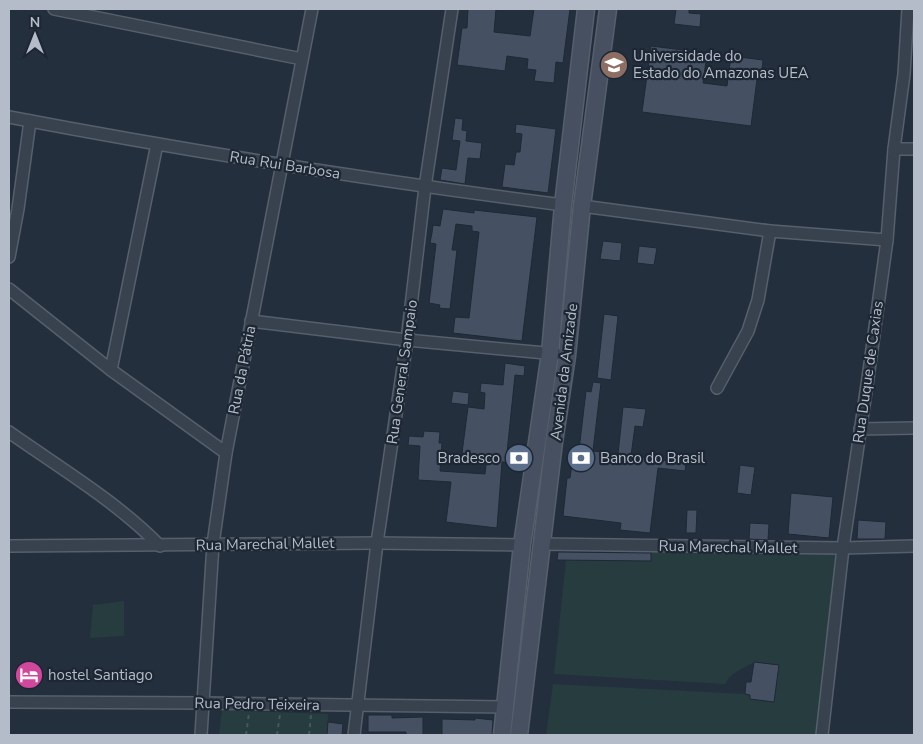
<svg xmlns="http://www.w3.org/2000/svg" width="923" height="744" font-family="'Nunito Sans',sans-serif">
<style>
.green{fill:#263c3f}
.building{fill:#455162;stroke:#1f2835}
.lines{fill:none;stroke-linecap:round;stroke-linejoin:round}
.street-casing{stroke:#565f6c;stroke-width:14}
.secondary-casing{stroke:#565f6c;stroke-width:19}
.path{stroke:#44595c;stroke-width:2;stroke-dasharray:4 4;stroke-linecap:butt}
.street{stroke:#38414e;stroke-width:11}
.secondary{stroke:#465061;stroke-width:16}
.labels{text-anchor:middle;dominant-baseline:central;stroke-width:4.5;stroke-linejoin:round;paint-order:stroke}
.poi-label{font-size:15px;fill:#b4bcc9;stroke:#1d2633;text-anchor:start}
.street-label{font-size:15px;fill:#b4bcc9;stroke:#1d2633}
</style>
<rect width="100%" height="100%" fill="#242f3e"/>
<!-- green -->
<g class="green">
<path d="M 651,551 L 836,553 L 817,735 L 546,735 L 553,684 L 745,694 L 750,695 L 750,699 L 774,702 L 778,665 L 754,662 C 743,669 731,672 725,684 L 554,674 L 566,560 L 650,561 Z"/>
<polygon points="124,601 124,636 90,638 93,605"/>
<polygon points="222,710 328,714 327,735 219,735"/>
</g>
<!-- building -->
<g class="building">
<polygon points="468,9 496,9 494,32 530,36 534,9 570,9 563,63 556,62 554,83 534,81 536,70 527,69 528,59 507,56 505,71 457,65 462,28 467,28"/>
<polygon points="676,9 689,9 689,13 701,14 700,27 674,24"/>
<polygon points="651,46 707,53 703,83 727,86 731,56 763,60 761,80 757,79 751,126 642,112"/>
<polygon points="455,118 463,119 462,130 467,131 466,141 482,143 480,159 468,158 465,184 440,180 442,168 456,170 460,141 452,140"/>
<polygon points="516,124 556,129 548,193 502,187 505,164 514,165 516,152 520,152 522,134 515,133"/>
<polygon points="443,209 474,213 474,210 537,217 522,341 453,333 455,317 469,318 479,232 472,231 472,226 456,224 452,250 457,250 450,309 439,308 440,305 429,303 436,244 430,243 432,233 433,225 440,226"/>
<polygon points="603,241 622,243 620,261 600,259"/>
<polygon points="639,246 657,248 654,265 637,263"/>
<polygon points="604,314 618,316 611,380 597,378"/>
<polygon points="505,363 525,366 524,376 515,375 506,462 502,462 497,528 446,522 451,482 418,480 420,446 408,445 409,436 423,437 424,431 440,432 439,443 442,443 440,471 485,474 487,456 462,453 468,407 484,409 485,393 480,392 481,383 503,385"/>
<polygon points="593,382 601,383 593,451 618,454 623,407 646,409 643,427 635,426 631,456 686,463 685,471 658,468 650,533 620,530 621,523 563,516 567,478 570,478 574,449 579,450 586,391 591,392"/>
<polygon points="453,391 469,393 468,405 451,403"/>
<polygon points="740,465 755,467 751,495 737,493"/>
<polygon points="791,493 833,497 829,538 788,534"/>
<polygon points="687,510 697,510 696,533 686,533"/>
<polygon points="858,520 886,522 885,539 857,539"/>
<polygon points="750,523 769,524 768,540 749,539"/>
<polygon points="558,552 651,553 651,561 557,560"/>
<polygon points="754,662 779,665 774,702 750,699 750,695 745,694 746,682 751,682"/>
<polygon points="368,715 392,715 392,718 423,717 423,735 406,735 406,732 368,732"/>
<polygon points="475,718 493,720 492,735 442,735 442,719 475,720"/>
<polygon points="328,722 343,724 342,735 327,735"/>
</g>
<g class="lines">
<defs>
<g id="street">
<polyline points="54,9 302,59"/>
<path d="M 9,117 C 193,152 377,181 563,205"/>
<polyline points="894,149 914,149"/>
<polyline points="582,206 770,231 887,240"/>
<polyline points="9,257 18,209 30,121"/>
<polyline points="9,289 111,370 226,453"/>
<polyline points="251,321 407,340 556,354"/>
<polyline points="111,370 157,144"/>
<polyline points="717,388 748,331 758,300 770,231"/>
<polyline points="860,429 914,428"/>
<path d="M 9,432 C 60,468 116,501 160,546"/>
<polyline points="541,544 843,548 914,546"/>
<polyline points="9,546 377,543 522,545"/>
<polyline points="9,702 204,703 506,707"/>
<polyline points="201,735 213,544 226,453 312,9"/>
<polyline points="354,735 377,543 407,340 425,187 452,9"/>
<polyline points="822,735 843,548 868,378 887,240 894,149 904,74 908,9"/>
</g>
<g id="secondary">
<polyline points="502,735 522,545 550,353 563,205 586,9"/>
<polyline points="519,735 554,442 567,356 582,206 608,9"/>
</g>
</defs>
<!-- street casing -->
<use href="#street" class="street-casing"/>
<!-- secondary casing -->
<use href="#secondary" class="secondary-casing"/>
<!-- path -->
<g class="path">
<polyline points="246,735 249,713"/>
<polyline points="277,735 280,714"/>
<polyline points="309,735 311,715"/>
</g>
<!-- street -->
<use href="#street" class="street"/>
<!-- secondary -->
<use href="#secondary" class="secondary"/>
</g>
<!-- icons -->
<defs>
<symbol id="university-disc" viewBox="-11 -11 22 22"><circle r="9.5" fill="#8d6e63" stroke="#1d2633"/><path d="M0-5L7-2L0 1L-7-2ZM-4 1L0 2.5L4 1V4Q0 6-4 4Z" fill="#fff"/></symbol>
<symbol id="bank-disc" viewBox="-11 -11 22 22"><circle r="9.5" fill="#5c6f8a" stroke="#1d2633"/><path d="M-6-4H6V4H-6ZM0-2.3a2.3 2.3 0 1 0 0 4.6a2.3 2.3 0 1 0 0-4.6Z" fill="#fff"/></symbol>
<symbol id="hotel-disc" viewBox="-11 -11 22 22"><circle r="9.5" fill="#d1479c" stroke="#1d2633"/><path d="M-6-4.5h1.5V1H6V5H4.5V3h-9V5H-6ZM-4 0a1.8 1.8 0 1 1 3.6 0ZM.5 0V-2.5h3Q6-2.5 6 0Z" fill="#fff"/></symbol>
</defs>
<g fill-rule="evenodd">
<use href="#university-disc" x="598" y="49" width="32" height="32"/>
<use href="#bank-disc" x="503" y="442" width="32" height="32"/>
<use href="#bank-disc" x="565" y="442" width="32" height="32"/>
<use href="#hotel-disc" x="13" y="659" width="32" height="32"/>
</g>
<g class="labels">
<!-- poi labels -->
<g class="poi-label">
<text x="633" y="56">Universidade do<tspan x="633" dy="17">Estado do Amazonas UEA</tspan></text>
<text x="500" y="458" text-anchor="end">Bradesco</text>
<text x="600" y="458">Banco do Brasil</text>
<text x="48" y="675">hostel Santiago</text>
</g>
<!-- street labels -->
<g class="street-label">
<text transform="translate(285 165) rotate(9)">Rua Rui Barbosa</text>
<text transform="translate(242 370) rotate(-79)">Rua da Pátria</text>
<text transform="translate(402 372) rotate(-82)">Rua General Sampaio</text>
<text transform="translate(564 372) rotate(-83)">Avenida da Amizade</text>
<text transform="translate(868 372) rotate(-82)">Rua Duque de Caxias</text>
<text transform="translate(265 544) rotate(-1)">Rua Marechal Mallet</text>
<text transform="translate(728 547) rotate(1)">Rua Marechal Mallet</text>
<text transform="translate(257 704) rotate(1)">Rua Pedro Teixeira</text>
</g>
</g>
<!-- border -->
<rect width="923" height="744" fill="none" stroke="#b4bcc9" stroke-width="20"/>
<!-- north arrow -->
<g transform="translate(35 35)" stroke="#1d2633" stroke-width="4" paint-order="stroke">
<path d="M0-4L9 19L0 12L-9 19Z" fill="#b4bcc9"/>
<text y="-8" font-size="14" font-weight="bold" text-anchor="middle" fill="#b4bcc9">N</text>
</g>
</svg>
